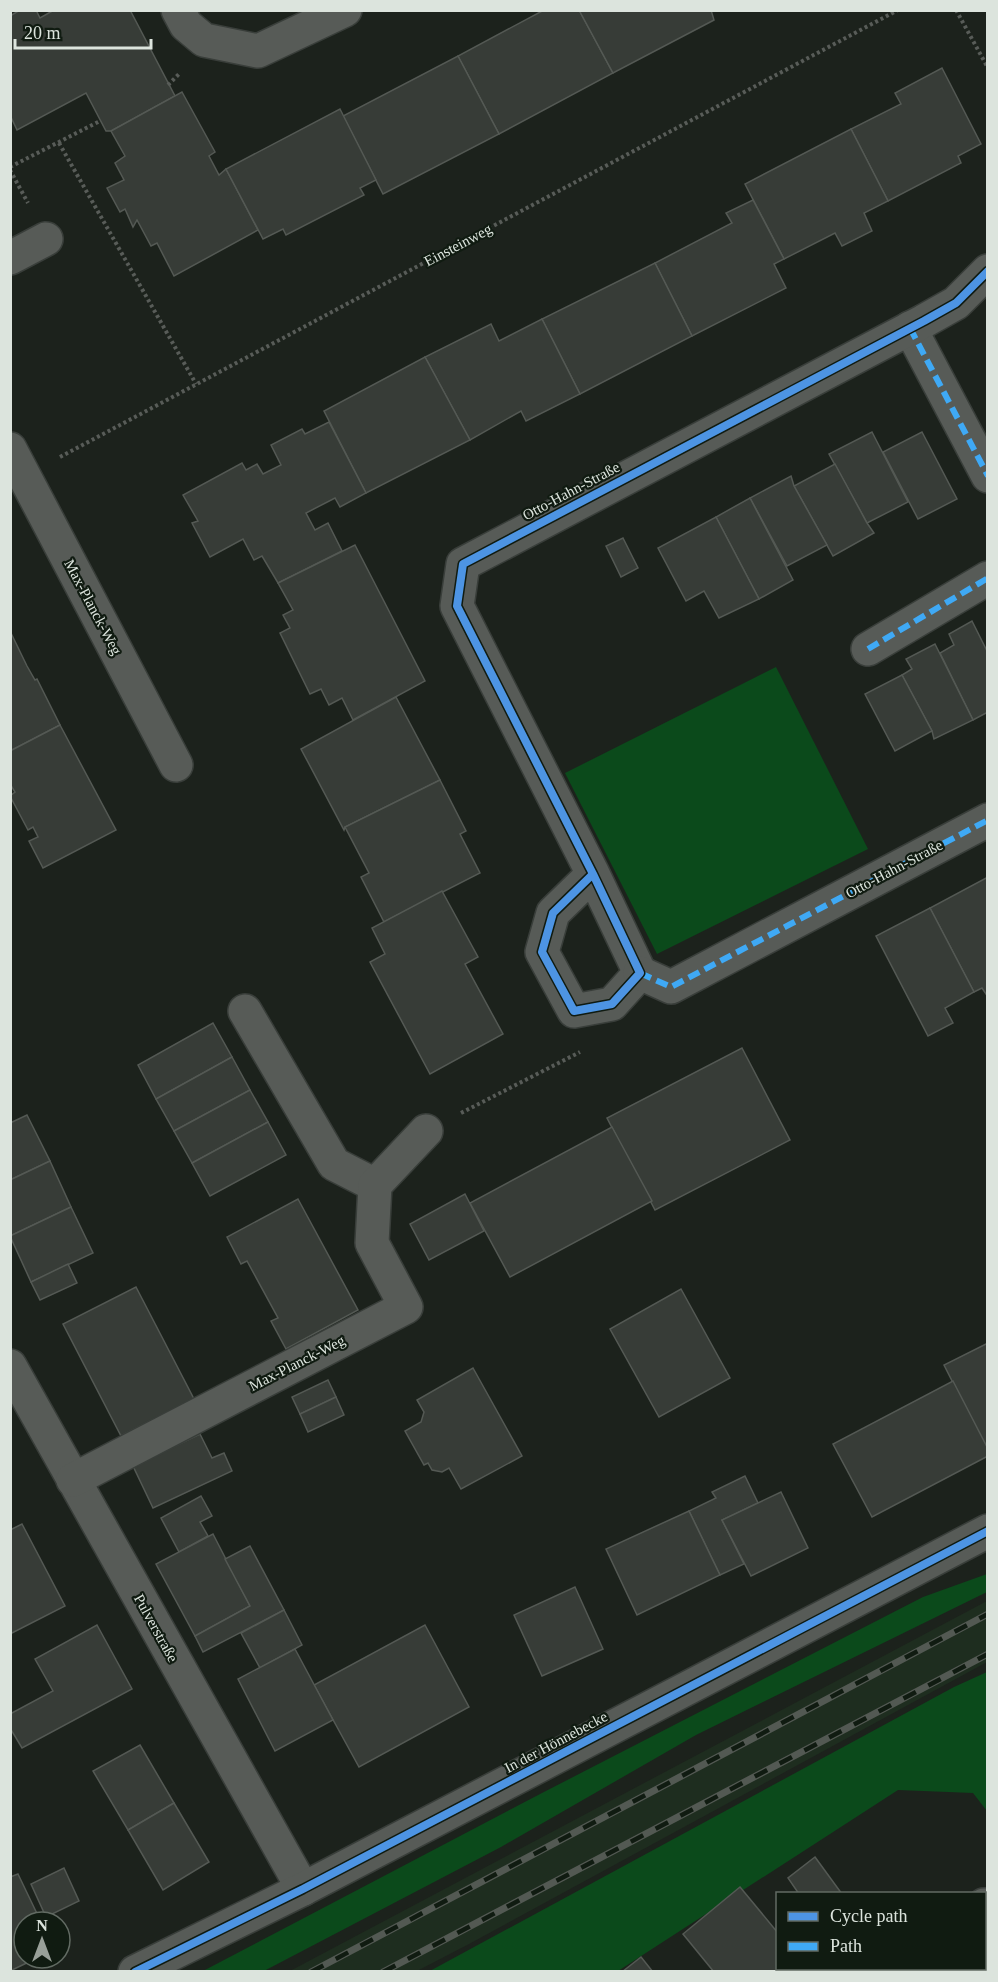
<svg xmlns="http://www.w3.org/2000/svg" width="998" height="1982" font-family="Georgia,serif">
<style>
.built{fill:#1e2d1f}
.green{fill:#0b4a1b}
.building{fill:#373c37;stroke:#545954;stroke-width:1.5}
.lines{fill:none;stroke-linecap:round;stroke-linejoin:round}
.minor-casing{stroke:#393e3a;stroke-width:36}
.path{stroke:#585c58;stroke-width:4;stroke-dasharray:3 3;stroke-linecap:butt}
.minor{stroke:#575b57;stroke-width:33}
.rail-casing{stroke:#535953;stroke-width:7}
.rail{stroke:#101b11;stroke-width:4.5;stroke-dasharray:14;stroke-linecap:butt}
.quiet{stroke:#3fa9f5;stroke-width:6;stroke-dasharray:12 6;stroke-linecap:butt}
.cycleway-casing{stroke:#101b11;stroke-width:11}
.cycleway{stroke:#4d94e3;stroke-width:8}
.labels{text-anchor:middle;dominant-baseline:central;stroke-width:4.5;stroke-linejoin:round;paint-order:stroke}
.street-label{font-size:15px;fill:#dce4dd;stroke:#101b11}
</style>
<rect width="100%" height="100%" fill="#1c221c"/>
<!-- built -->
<polygon class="built" points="987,1601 987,1662 469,1944 417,1971 290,1971"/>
<!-- green -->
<g class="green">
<polygon points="776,667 868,849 657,954 565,773"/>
<polygon points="987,1574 987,1592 696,1735 501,1847 264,1971 203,1971 542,1793 923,1597"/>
<polygon points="987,1672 987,1811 973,1793 898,1790 618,1971 428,1972 954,1687"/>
</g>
<!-- building -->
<g class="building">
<polygon points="20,10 36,10 40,18 54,10 130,10 175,96 111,131 106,131 86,93 17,130 10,115 10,16"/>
<polygon points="544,10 579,10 613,73 499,134 458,56"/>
<polygon points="579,10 711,10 714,20 613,73"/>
<polygon points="458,56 499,134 383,194 343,116"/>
<polygon points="942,68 981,144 958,156 961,163 888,201 851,129 901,104 895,93"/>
<polygon points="182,92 215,152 209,156 219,175 226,169 258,230 174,276 157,243 151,246 137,220 133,227 125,209 120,212 107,188 124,180 115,163 125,156 111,131"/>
<polygon points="340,109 376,180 360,188 364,195 286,235 283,229 263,239 226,169"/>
<polygon points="851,129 888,201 864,213 872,231 842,246 835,233 784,259 745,184"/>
<polygon points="753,200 784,259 774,264 786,288 692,336 655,263 732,223 726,213"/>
<polygon points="655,263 692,336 580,394 542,319"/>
<polygon points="542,319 580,394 526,421 521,411 470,440 425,357 491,324 499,341"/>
<polygon points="425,357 470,440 366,493 324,411"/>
<polygon points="329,422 366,493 340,507 335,498 306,513 315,530 328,523 342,551 278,583 262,556 254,560 243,539 210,557 192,523 198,521 183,495 242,463 246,470 257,464 263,474 281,465 271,445 302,429 305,434"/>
<polygon points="872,432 908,502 867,523 829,454"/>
<polygon points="922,432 957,499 918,519 883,452"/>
<polygon points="835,464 867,523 874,533 833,556 794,486"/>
<polygon points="791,476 794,486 827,545 787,566 750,498"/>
<polygon points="750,498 793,580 759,599 716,517"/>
<polygon points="716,517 759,599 719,618 704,591 686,601 658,548"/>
<polygon points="623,538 638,568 621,577 606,546"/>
<polygon points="355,545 425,681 353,720 342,698 329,705 321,689 310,694 280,633 290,628 283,615 293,610 278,583"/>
<polygon points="972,621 988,653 988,712 973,720 940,653 954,645 949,634"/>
<polygon points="10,631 27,666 35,680 37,679 60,725 10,751"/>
<polygon points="935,644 973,720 934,739 932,731 902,675 912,669 906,659"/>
<polygon points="902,675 932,731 895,751 865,694"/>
<polygon points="396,697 440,780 345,827 344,830 301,749"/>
<polygon points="60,725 116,830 43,868 29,841 38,837 33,827 28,830 10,796 15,792 10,784 10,751"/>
<polygon points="440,780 466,831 460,834 480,873 384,922 361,877 369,873 345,827"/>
<polygon points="988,877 988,997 982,988 974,992 930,908"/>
<polygon points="442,891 478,957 465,964 503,1034 430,1074 370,962 385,954 372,928"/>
<polygon points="930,908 974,992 945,1008 953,1023 928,1036 876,936"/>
<polygon points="213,1023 232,1057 156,1099 138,1065"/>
<polygon points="742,1048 790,1140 655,1210 607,1118"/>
<polygon points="232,1057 250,1090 174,1131 156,1099"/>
<polygon points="250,1090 268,1122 192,1163 174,1131"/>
<polygon points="27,1115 50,1161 10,1180 10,1123"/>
<polygon points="268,1122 286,1155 210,1196 192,1163"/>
<polygon points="612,1127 652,1201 510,1277 470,1203"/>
<polygon points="50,1161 71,1207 10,1236 10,1180"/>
<polygon points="465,1194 484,1231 429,1260 410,1224"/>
<polygon points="298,1199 358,1310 286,1349 271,1321 278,1318 247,1261 241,1264 227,1237"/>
<polygon points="71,1207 93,1253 31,1282 10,1236"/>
<polygon points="68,1264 77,1283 40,1300 31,1282"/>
<polygon points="136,1287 194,1399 121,1436 63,1324"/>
<polygon points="681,1289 730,1378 659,1417 610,1329"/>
<polygon points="988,1343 988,1443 984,1444 944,1365"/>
<polygon points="473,1368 522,1456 461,1489 449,1468 442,1472 432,1470 428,1463 424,1465 405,1431 421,1422 424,1412 417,1400"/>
<polygon points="328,1380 336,1397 300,1414 292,1397"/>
<polygon points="953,1381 988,1449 988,1456 872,1517 833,1444"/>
<polygon points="336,1397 344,1415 308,1432 300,1414"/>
<polygon points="200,1434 212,1458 224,1453 232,1471 153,1508 133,1466"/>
<polygon points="745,1476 758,1503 722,1520 744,1564 720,1575 689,1511 716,1498 712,1492"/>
<polygon points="781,1492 808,1548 751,1576 722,1520"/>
<polygon points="201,1496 212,1516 200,1522 208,1536 179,1552 161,1518"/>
<polygon points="689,1511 720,1575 637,1615 606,1549"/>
<polygon points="22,1524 65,1606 10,1634 10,1530"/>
<polygon points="213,1534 250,1606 195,1636 156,1564"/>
<polygon points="250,1546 284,1610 203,1652 195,1636 250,1606 225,1559"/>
<polygon points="575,1587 603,1649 542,1676 514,1615"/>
<polygon points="284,1610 302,1645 260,1668 241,1633"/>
<polygon points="97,1625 132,1689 22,1748 10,1728 10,1714 53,1691 35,1659"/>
<polygon points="425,1625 469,1707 359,1767 314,1685"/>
<polygon points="295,1649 333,1720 275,1751 238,1679"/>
<polygon points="140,1745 174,1803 128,1830 93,1771"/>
<polygon points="174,1803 209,1862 163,1890 128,1830"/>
<polygon points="815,1857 842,1894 799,1894 788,1878"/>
<polygon points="64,1868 79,1901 46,1917 31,1884"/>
<polygon points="18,1874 41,1922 24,1922 24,1958 37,1958 10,1971 10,1877"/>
<polygon points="740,1887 778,1933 778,1968 799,1968 795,1972 714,1972 683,1934"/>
<polygon points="641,1957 653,1972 622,1972"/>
<polygon points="918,1968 946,1968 947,1972 907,1972"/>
</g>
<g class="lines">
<defs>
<g id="minor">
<polyline points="178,10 186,25 204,40 258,51 345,10"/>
<polyline points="10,258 46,239"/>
<polyline points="910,328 988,476"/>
<polyline points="10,449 176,765"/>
<polyline points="868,649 988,578"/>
<polyline points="593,874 553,913 542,952 574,1011 612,1004 640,973 593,874 457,606 463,564 924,321 956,303 988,271"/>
<polyline points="640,973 671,987 988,820"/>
<polyline points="245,1011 334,1164 375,1185"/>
<polyline points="10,1366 303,1889"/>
<polyline points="73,1480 406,1307 372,1243 375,1185 426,1131"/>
<polyline points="984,1905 988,1905"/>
<polyline points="135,1972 303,1889 988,1531"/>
<polyline points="843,1972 846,1968"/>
</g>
</defs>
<!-- minor casing -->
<use href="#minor" class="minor-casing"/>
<!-- path -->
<g class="path">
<polyline points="956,10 988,68"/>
<polyline points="168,85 180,73"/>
<polyline points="59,143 196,384"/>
<polyline points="10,167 100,121"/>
<polyline points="10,170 28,203"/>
<polyline points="60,457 898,10"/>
<polyline points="461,1113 580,1052"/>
</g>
<!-- minor -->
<use href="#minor" class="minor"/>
<defs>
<g id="rail">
<polyline points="311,1972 988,1614"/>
<polyline points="383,1972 988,1654"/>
</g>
</defs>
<!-- rail casing -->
<use href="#rail" class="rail-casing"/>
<!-- rail -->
<use href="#rail" class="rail"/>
<!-- quiet -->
<g class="quiet">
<polyline points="910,328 988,476"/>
<polyline points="868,649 988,578"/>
<polyline points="640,973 671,987 988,820"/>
</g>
<defs>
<g id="cycleway">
<polyline points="593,874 553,913 542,952 574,1011 612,1004 640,973 593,874 457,606 463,564 924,321 956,303 988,271"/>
<polyline points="135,1972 303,1889 988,1531"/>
</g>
</defs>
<!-- cycleway casing -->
<use href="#cycleway" class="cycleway-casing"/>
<!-- cycleway -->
<use href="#cycleway" class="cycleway"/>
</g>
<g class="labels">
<!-- street labels -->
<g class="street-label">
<text transform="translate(458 245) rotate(-28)">Einsteinweg</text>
<text transform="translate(571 491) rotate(-28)">Otto-Hahn-Straße</text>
<text transform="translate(93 607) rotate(62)">Max-Planck-Weg</text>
<text transform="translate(894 869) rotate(-28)">Otto-Hahn-Straße</text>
<text transform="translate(297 1363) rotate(-27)">Max-Planck-Weg</text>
<text transform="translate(156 1628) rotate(61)">Pulverstraße</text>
<text transform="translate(556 1742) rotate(-28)">In der Hönnebecke</text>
</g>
</g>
<!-- border -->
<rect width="998" height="1982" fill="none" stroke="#dce4dd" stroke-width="24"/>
<!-- legend -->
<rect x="776" y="1892" width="210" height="78" fill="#101b11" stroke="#626b63" stroke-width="1.5"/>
<rect x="788" y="1912" width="30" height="9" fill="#4d94e3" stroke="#626b63" stroke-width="1.5"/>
<text x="830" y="1922" font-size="18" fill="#dce4dd">Cycle path</text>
<rect x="788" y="1942" width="30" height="9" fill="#3fa9f5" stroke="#626b63" stroke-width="1.5"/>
<text x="830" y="1952" font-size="18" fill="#dce4dd">Path</text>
<!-- north arrow -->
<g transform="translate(42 1940)"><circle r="28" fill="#101b11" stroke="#626b63" stroke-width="1.5"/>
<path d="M0-4.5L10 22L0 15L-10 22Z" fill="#99a099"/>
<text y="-9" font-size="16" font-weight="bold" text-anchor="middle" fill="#dce4dd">N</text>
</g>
<!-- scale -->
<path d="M15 39v9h136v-9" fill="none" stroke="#dce4dd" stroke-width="3"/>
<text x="24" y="39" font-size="18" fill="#dce4dd" stroke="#101b11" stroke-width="4.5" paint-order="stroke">20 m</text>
</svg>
